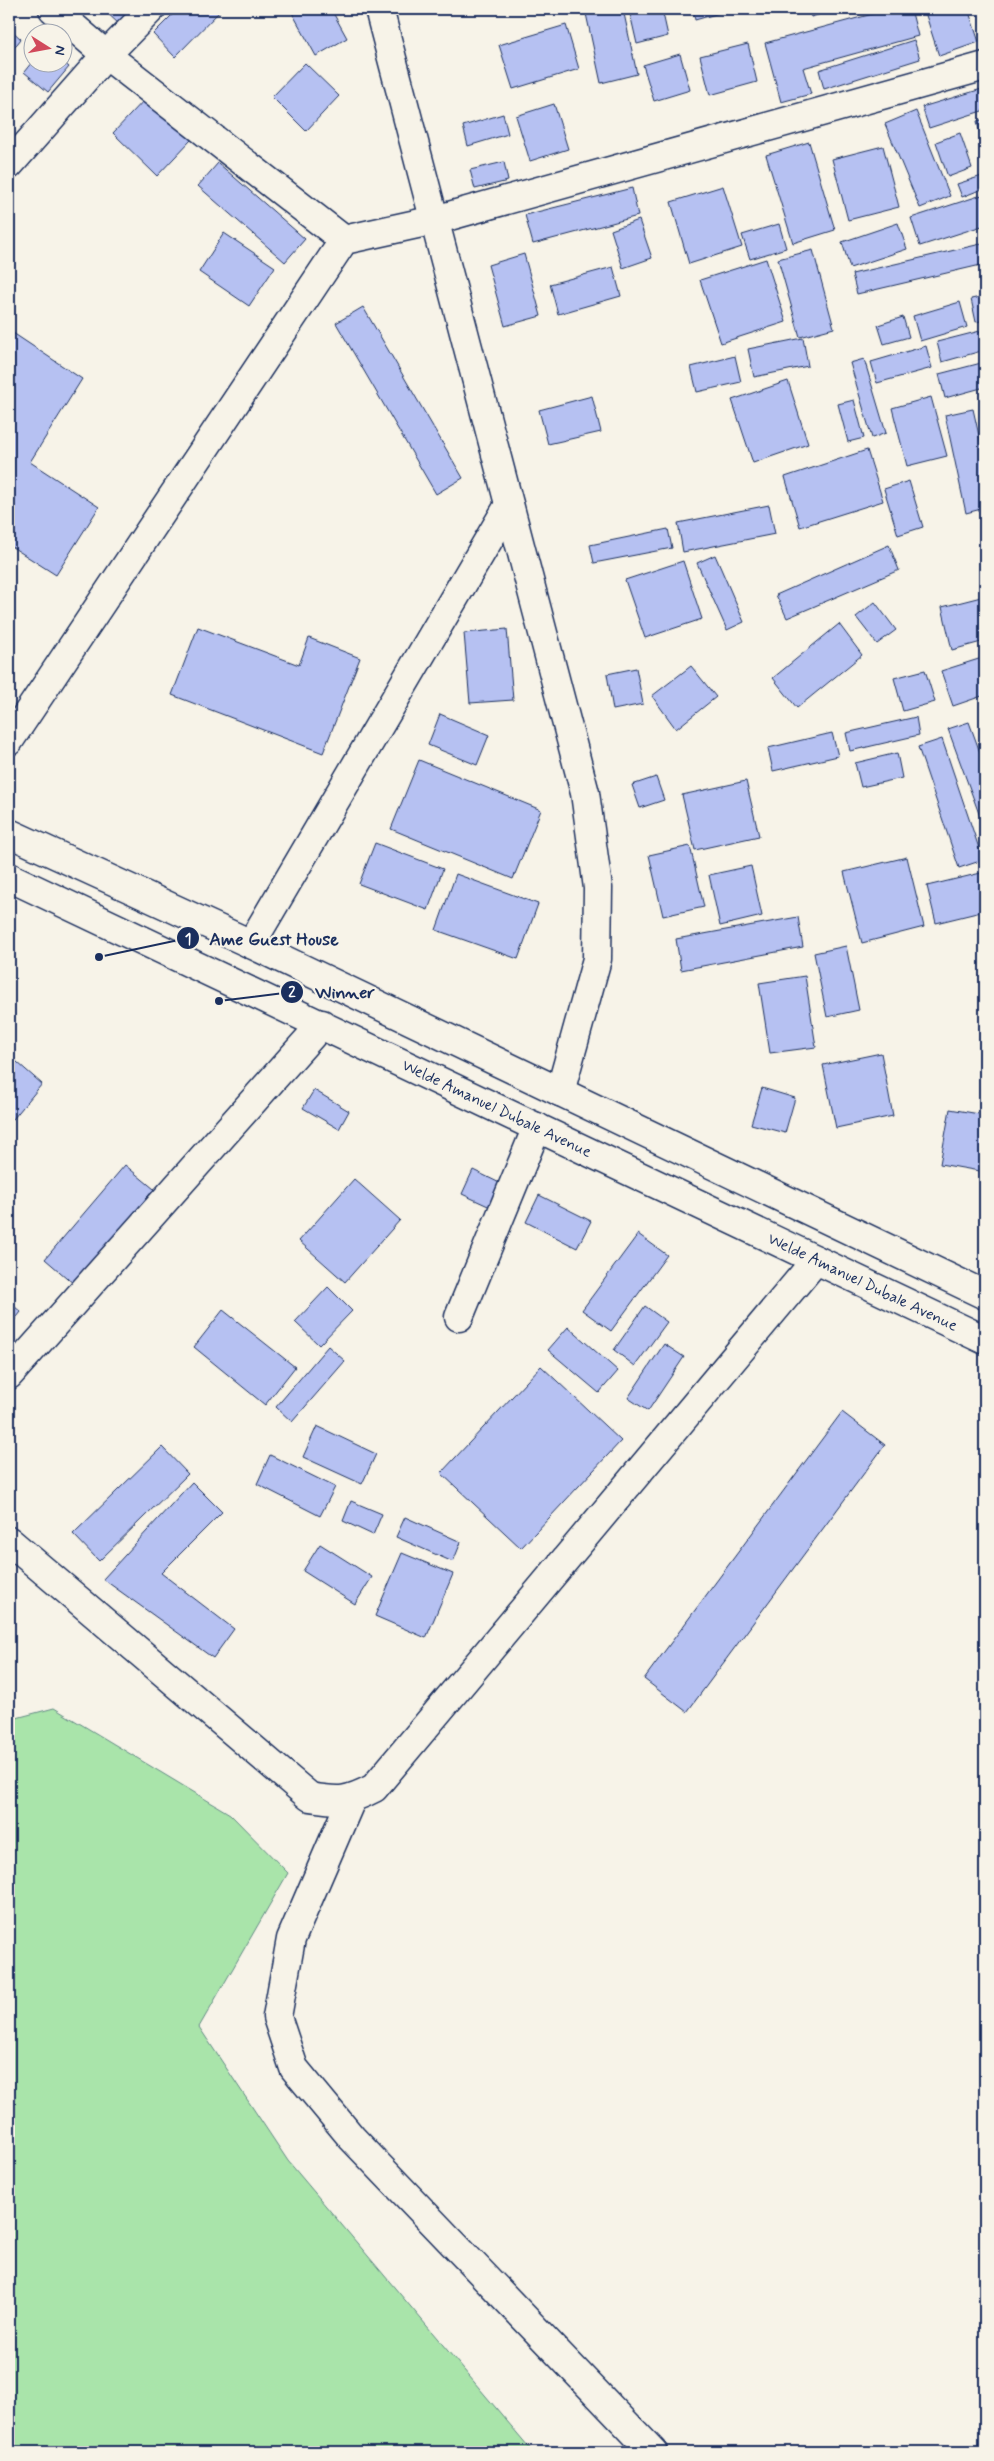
<svg xmlns="http://www.w3.org/2000/svg" width="994" height="2461" font-family="Mynerve,sans-serif">
<style>
.green{fill:#a9e4aa;stroke:#628a84}
.building{fill:#b6c1f2;stroke:#1b2f5e}
.lines{fill:none;stroke-linecap:round;stroke-linejoin:round}
.minor-casing{stroke:#1b2f5e;stroke-width:31}
.major-casing{stroke:#1b2f5e;stroke-width:31}
.minor{stroke:#f7f3e8;stroke-width:28}
.major{stroke:#f7f3e8;stroke-width:28}
.labels{text-anchor:middle;dominant-baseline:central;stroke-width:4;stroke-linejoin:round;paint-order:stroke}
.street-label{font-size:16px;fill:#1b2f5e;stroke:#f7f3e8}
.leader{fill:none;stroke:#1b2f5e;stroke-width:2}
.callout-dot{fill:#1b2f5e;stroke:#f7f3e8;stroke-width:2}
.mark-label{font-size:15px;text-anchor:middle;font-weight:bold;fill:#fff}
.callout-label{font-size:18px;text-anchor:middle;font-weight:bold;fill:#1b2f5e;stroke:#f7f3e8;stroke-width:4;stroke-linejoin:round;paint-order:stroke}
</style>
<rect width="100%" height="100%" fill="#f7f3e8"/>
<filter id="ink" filterUnits="userSpaceOnUse"><feTurbulence type="fractalNoise" baseFrequency=".02" numOctaves="2"/><feDisplacementMap in="SourceGraphic" scale="10" xChannelSelector="R" yChannelSelector="G"/><feConvolveMatrix kernelMatrix="1 2 1 2 8 2 1 2 1" color-interpolation-filters="sRGB"/></filter>
<g filter="url(#ink)">
<!-- green -->
<polygon class="green" points="54,1708 230,1814 288,1873 199,2027 288,2161 533,2452 9,2452 9,1720"/>
<!-- building -->
<g class="building">
<polygon points="103,9 137,9 121,26"/>
<polygon points="178,9 222,9 175,57 153,34"/>
<polygon points="290,9 331,9 347,38 316,56"/>
<polygon points="585,9 623,9 637,74 601,83"/>
<polygon points="629,9 662,9 668,36 637,44"/>
<polygon points="693,9 722,9 723,12 695,20"/>
<polygon points="809,9 838,9 811,17"/>
<polygon points="891,9 911,9 918,36 803,68 811,94 781,102 765,43"/>
<polygon points="924,9 968,9 979,42 939,56"/>
<polygon points="566,25 579,69 513,89 499,45"/>
<polygon points="9,28 21,39 9,54"/>
<polygon points="914,40 920,59 824,89 819,70"/>
<polygon points="748,44 757,82 710,95 700,56"/>
<polygon points="680,54 690,90 654,101 643,65"/>
<polygon points="62,61 69,67 48,92 24,72 32,62"/>
<polygon points="305,63 339,96 306,131 272,97"/>
<polygon points="985,88 985,110 929,128 922,107"/>
<polygon points="147,97 191,140 157,176 113,133"/>
<polygon points="554,104 568,149 530,161 516,116"/>
<polygon points="916,111 950,196 920,208 885,124"/>
<polygon points="503,114 508,134 468,146 463,126"/>
<polygon points="985,119 985,154 977,121"/>
<polygon points="960,133 972,168 948,177 936,142"/>
<polygon points="809,142 835,230 793,243 766,155"/>
<polygon points="883,146 899,207 848,220 832,159"/>
<polygon points="504,162 508,181 475,189 470,170"/>
<polygon points="218,163 305,239 285,262 198,186"/>
<polygon points="985,175 985,188 962,197 957,184"/>
<polygon points="723,186 742,247 689,264 671,202"/>
<polygon points="632,188 638,216 533,244 525,215"/>
<polygon points="985,194 985,225 920,246 911,218"/>
<polygon points="639,220 652,258 623,268 611,230"/>
<polygon points="898,223 907,249 850,268 842,242"/>
<polygon points="779,224 786,248 750,259 742,235"/>
<polygon points="224,233 275,267 249,306 199,272"/>
<polygon points="985,243 985,264 857,294 852,274"/>
<polygon points="813,250 834,328 800,337 778,259"/>
<polygon points="524,254 541,316 505,326 488,265"/>
<polygon points="766,259 786,322 721,343 700,280"/>
<polygon points="613,267 621,296 558,314 550,284"/>
<polygon points="985,296 985,320 976,322 971,299"/>
<polygon points="960,302 967,327 920,341 913,316"/>
<polygon points="363,307 463,478 436,494 336,323"/>
<polygon points="903,317 909,337 884,344 878,325"/>
<polygon points="980,331 985,350 942,362 937,342"/>
<polygon points="13,333 82,379 30,462 99,507 56,575 9,545 9,339"/>
<polygon points="803,338 808,366 754,377 748,349"/>
<polygon points="926,346 932,368 877,383 871,362"/>
<polygon points="735,356 741,382 697,392 691,367"/>
<polygon points="864,359 886,433 872,438 850,363"/>
<polygon points="985,362 985,387 945,398 939,374"/>
<polygon points="788,381 808,444 753,463 732,400"/>
<polygon points="592,396 601,432 548,444 539,410"/>
<polygon points="931,397 947,456 907,466 892,408"/>
<polygon points="854,400 864,438 848,442 838,404"/>
<polygon points="973,409 985,462 985,508 966,513 945,415"/>
<polygon points="867,450 883,501 800,527 785,477"/>
<polygon points="909,481 923,527 898,535 884,489"/>
<polygon points="769,505 775,534 683,552 678,523"/>
<polygon points="668,529 672,548 594,563 590,545"/>
<polygon points="889,545 899,570 787,618 776,595"/>
<polygon points="715,555 744,622 727,630 697,563"/>
<polygon points="683,561 702,619 645,638 625,580"/>
<polygon points="985,596 985,641 952,650 942,607"/>
<polygon points="875,602 896,630 877,644 856,617"/>
<polygon points="839,624 862,655 797,708 773,678"/>
<polygon points="198,627 299,665 309,638 360,658 323,753 172,695"/>
<polygon points="507,629 513,700 470,703 464,633"/>
<polygon points="985,657 985,695 953,706 941,671"/>
<polygon points="691,666 716,697 676,729 652,696"/>
<polygon points="636,668 643,704 613,710 607,674"/>
<polygon points="925,670 935,702 903,711 894,678"/>
<polygon points="440,714 489,735 477,765 428,745"/>
<polygon points="916,717 919,735 850,751 846,733"/>
<polygon points="969,722 985,766 985,830 948,729"/>
<polygon points="832,733 838,756 773,771 768,748"/>
<polygon points="942,739 983,860 959,868 918,747"/>
<polygon points="897,753 902,778 861,787 855,763"/>
<polygon points="419,760 541,810 513,879 391,829"/>
<polygon points="656,777 664,800 640,808 632,785"/>
<polygon points="746,781 759,836 695,850 682,795"/>
<polygon points="375,843 443,869 428,910 359,884"/>
<polygon points="690,846 704,907 663,916 649,855"/>
<polygon points="907,857 924,927 862,943 844,872"/>
<polygon points="751,866 762,916 720,926 709,875"/>
<polygon points="985,872 985,911 936,923 927,886"/>
<polygon points="456,874 538,904 518,959 436,930"/>
<polygon points="798,917 803,947 681,970 676,939"/>
<polygon points="846,946 859,1010 827,1017 814,953"/>
<polygon points="805,976 816,1047 770,1053 759,983"/>
<polygon points="881,1053 893,1116 836,1128 823,1065"/>
<polygon points="9,1055 42,1084 9,1124"/>
<polygon points="762,1088 795,1098 785,1133 751,1124"/>
<polygon points="314,1090 349,1111 339,1129 303,1108"/>
<polygon points="950,1109 985,1115 985,1172 940,1164"/>
<polygon points="125,1165 154,1189 74,1284 45,1259"/>
<polygon points="473,1170 510,1188 499,1211 462,1194"/>
<polygon points="354,1179 400,1220 345,1282 299,1241"/>
<polygon points="539,1195 591,1221 577,1248 526,1222"/>
<polygon points="638,1234 667,1255 611,1331 582,1310"/>
<polygon points="328,1287 352,1311 319,1345 295,1322"/>
<polygon points="9,1302 21,1312 9,1327"/>
<polygon points="645,1306 667,1322 635,1366 614,1350"/>
<polygon points="223,1310 295,1367 265,1405 194,1347"/>
<polygon points="568,1327 618,1371 599,1393 548,1350"/>
<polygon points="664,1344 684,1357 648,1411 628,1398"/>
<polygon points="328,1346 345,1361 292,1422 276,1407"/>
<polygon points="541,1366 621,1441 521,1548 441,1473"/>
<polygon points="842,1412 885,1445 687,1712 644,1679"/>
<polygon points="317,1426 376,1454 362,1484 303,1457"/>
<polygon points="162,1447 188,1474 99,1561 73,1534"/>
<polygon points="270,1455 335,1487 320,1516 257,1484"/>
<polygon points="192,1482 222,1512 161,1573 234,1629 213,1658 103,1579"/>
<polygon points="351,1501 382,1514 373,1535 343,1521"/>
<polygon points="405,1517 461,1542 453,1562 396,1537"/>
<polygon points="320,1544 372,1577 355,1604 303,1571"/>
<polygon points="402,1553 453,1574 426,1638 375,1616"/>
</g>
<g class="lines">
<defs>
<g id="minor">
<polyline points="53,9 106,55 344,240"/>
<polyline points="379,9 585,793 598,888 597,959 560,1092"/>
<polyline points="9,165 106,55 151,9"/>
<polyline points="9,741 344,240 435,220 985,66"/>
<polyline points="251,944 509,505"/>
<polyline points="459,1317 537,1127"/>
<polyline points="9,1375 322,1024"/>
<path d="M 9,1541 L 310,1797 C 340,1802 347,1802 374,1788 L 816,1260"/>
<polyline points="351,1800 291,1939 277,2017 294,2068 352,2138 653,2452"/>
</g>
<g id="major">
<polyline points="9,833 251,944 985,1295"/>
<path id="s1" d="M 9,877 L 985,1340"/>
</g>
</defs>
<!-- minor casing -->
<use href="#minor" class="minor-casing"/>
<!-- major casing -->
<use href="#major" class="major-casing"/>
<!-- minor -->
<use href="#minor" class="minor"/>
<!-- major -->
<use href="#major" class="major"/>
</g>
</g>
<g class="labels">
<!-- street labels -->
<g class="street-label">
<text stroke="none"><textPath href="#s1" startOffset="540">Welde Amanuel Dubale Avenue</textPath></text>
<text stroke="none"><textPath href="#s1" startOffset="945">Welde Amanuel Dubale Avenue</textPath></text>
</g>
</g>
<!-- callouts -->
<path class="leader" d="M99 957L188 938M219 1001L292 992"/>
<g class="callout-dot">
<circle cx="99" cy="957" r="5"/>
<circle cx="219" cy="1001" r="5"/>
<circle cx="188" cy="938" r="12"/>
<circle cx="292" cy="992" r="12"/>
</g>
<g class="mark-label">
<text x="188" y="944">1</text>
<text x="292" y="997">2</text>
</g>
<g class="callout-label">
<text x="274" y="945">Ame Guest House</text>
<text x="345" y="998">Winner</text>
</g>
<!-- margin -->
<rect width="994" height="2461" fill="none" stroke="#f7f3e8" stroke-width="30"/>
<rect x="15" y="15" width="964" height="2431" fill="none" stroke="#1b2f5e" stroke-width="2" filter="url(#ink)"/>
<!-- north arrow -->
<g transform="translate(48 48) rotate(101)"><circle r="24" fill="#f7f3e8" stroke="#9fa5b1"/>
<path d="M0-4L9 19L0 12L-9 19Z" fill="#d1495b"/>
<text y="-8" font-size="14" font-weight="bold" text-anchor="middle" fill="#1b2f5e">N</text>
</g>
</svg>
